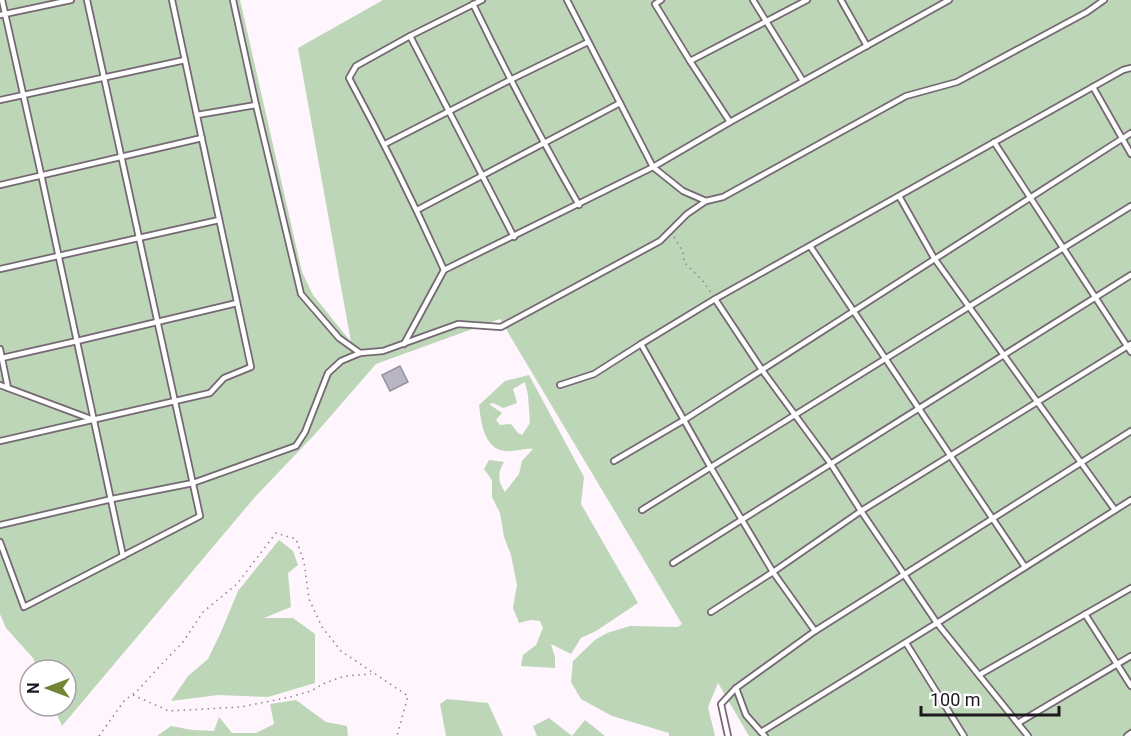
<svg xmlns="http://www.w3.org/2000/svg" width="1131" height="736" font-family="Roboto,sans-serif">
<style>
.green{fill:#bdd6b8;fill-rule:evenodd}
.building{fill:#b8b5c5;stroke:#9390a0;stroke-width:1.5}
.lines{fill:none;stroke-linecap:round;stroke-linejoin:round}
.lane-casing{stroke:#756873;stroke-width:8}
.path{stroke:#8b858b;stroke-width:1.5;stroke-dasharray:1.5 4.5;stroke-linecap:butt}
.lane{stroke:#fff;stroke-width:4.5}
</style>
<rect width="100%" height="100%" fill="#fef5fd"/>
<!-- green -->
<g class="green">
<polygon points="0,0 240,0 302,272 313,295 351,342 298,48 383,0 1131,0 1131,736 749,736 718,683 708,707 715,736 669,736 669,733 612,716 581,699 571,682 573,661 595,640 607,633 630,626 678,627 682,624 500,319 376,364 316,433 255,497 62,726 53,706 66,706 66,670 38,670 33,658 6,628 0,614"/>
<path d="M 529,375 L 584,477 L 581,504 L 638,603 L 596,631 L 581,638 L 571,654 L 551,644 L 555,657 L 555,668 L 521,666 L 523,655 L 536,645 L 543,628 L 540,621 L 531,620 L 519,623 L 513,608 L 517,585 L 511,555 L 504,537 L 500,513 L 492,497 L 492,480 L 484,469 L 489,460 L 504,462 C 497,473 498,482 505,492 L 519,474 L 522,461 L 533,449 C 525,448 514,452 505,451 C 484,449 481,422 479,405 L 505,381 ZM 525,382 L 528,395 L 530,423 L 522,435 L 518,433 L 511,424 L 500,425 L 496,420 L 502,413 L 489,404 L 493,403 L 503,408 L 517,403 L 513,389 Z"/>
<polygon points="279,540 293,551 298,565 288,573 291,607 264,618 293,618 315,634 315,683 268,697 218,695 171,701 188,676 208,659 221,632 238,591"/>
<polygon points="447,699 488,703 503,736 446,736 440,704"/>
<polygon points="296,700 326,722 347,726 348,736 157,736 171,726 192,730 214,731 219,717 232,733 256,733 274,724 270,704"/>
<polygon points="549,718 572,736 585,720 605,736 537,736 533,726"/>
</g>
<!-- building -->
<polygon class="building" points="400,366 408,382 390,391 382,375"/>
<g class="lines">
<defs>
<g id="lane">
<polyline points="2,0 41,174 123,556"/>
<polyline points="233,0 256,105 301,294 339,338 360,353"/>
<polyline points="567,0 653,167 683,191 706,201 723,197 906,96 957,82 1087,12 1104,0"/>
<polyline points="661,0 655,4 690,61 730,122"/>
<polyline points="753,0 803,81"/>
<polyline points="841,0 867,46"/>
<path d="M 473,4 C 506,72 541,139 579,205"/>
<polyline points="0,15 71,0"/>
<polyline points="410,36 514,237"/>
<polyline points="690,61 807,0"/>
<polyline points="1131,68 1123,70 715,299 641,344 711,468 773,572 815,631 1131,431"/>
<polyline points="1093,87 1131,154"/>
<polyline points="0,100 185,60"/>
<polyline points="197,115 256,105"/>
<polyline points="994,142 1131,352"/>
<polyline points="385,144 510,80 588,42"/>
<polyline points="0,185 202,138"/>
<polyline points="899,196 934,258 1115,510"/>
<polyline points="417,210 620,103"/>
<polyline points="810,246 1025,567"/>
<polyline points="0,269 219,220"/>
<path d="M 444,270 C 415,205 383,141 349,78 L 356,66 L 410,36 L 482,0"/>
<polyline points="715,299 762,370 831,464 861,511 937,623 1028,736"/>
<polyline points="404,344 444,270 653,167 730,122 949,0"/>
<polyline points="0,349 8,388"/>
<polyline points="2,358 77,341 237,303"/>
<polyline points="0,385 91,419"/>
<polyline points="560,385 594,374 641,344"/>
<polyline points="0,441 210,393 224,378 251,367 172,0"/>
<polyline points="614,461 684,420 1131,133"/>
<polyline points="642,510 1131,206"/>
<polyline points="0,525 112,499 193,483 296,446 305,432 328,373 341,361 360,353 383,351 458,324 501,327 660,241 687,214 706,201"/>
<polyline points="0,542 24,607 200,516 87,0"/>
<polyline points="673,563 1131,275"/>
<polyline points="711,612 773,572 861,511 1131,344"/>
<polyline points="1085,614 1131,686"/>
<polyline points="906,643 964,736"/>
<polyline points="979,675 1131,588"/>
<polyline points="736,688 746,715 761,732"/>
<polyline points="1018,723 1131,656"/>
<polyline points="728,736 721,704 736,688 815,631"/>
<polyline points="765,736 761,732 937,623 1131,500"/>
<polyline points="1127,736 1131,733"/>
</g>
</defs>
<!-- lane casing -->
<use href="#lane" class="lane-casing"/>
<!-- path -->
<g class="path">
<polyline points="674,237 683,252 684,262 702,280 712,294"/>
<polyline points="133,695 169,711 241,707 290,697 311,691 325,683 345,676 371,674"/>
<polyline points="99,736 124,701 138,690 159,667 183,642 203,612 237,584 276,533 296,539 304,562 309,599 322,627 341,651 408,696 397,736"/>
</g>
<!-- lane -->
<use href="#lane" class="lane"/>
</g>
<!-- north arrow -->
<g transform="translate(48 688) rotate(270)"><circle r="28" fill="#ffffff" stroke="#a5a3a5" stroke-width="1.5"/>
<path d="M0-4.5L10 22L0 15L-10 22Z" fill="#738535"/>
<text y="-9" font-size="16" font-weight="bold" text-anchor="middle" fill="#1d181d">N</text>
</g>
<!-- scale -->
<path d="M921 706v9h138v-9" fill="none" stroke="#1d181d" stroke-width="3"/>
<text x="930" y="706" font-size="18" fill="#1d181d" stroke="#ffffff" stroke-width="4.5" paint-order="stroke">100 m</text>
</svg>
